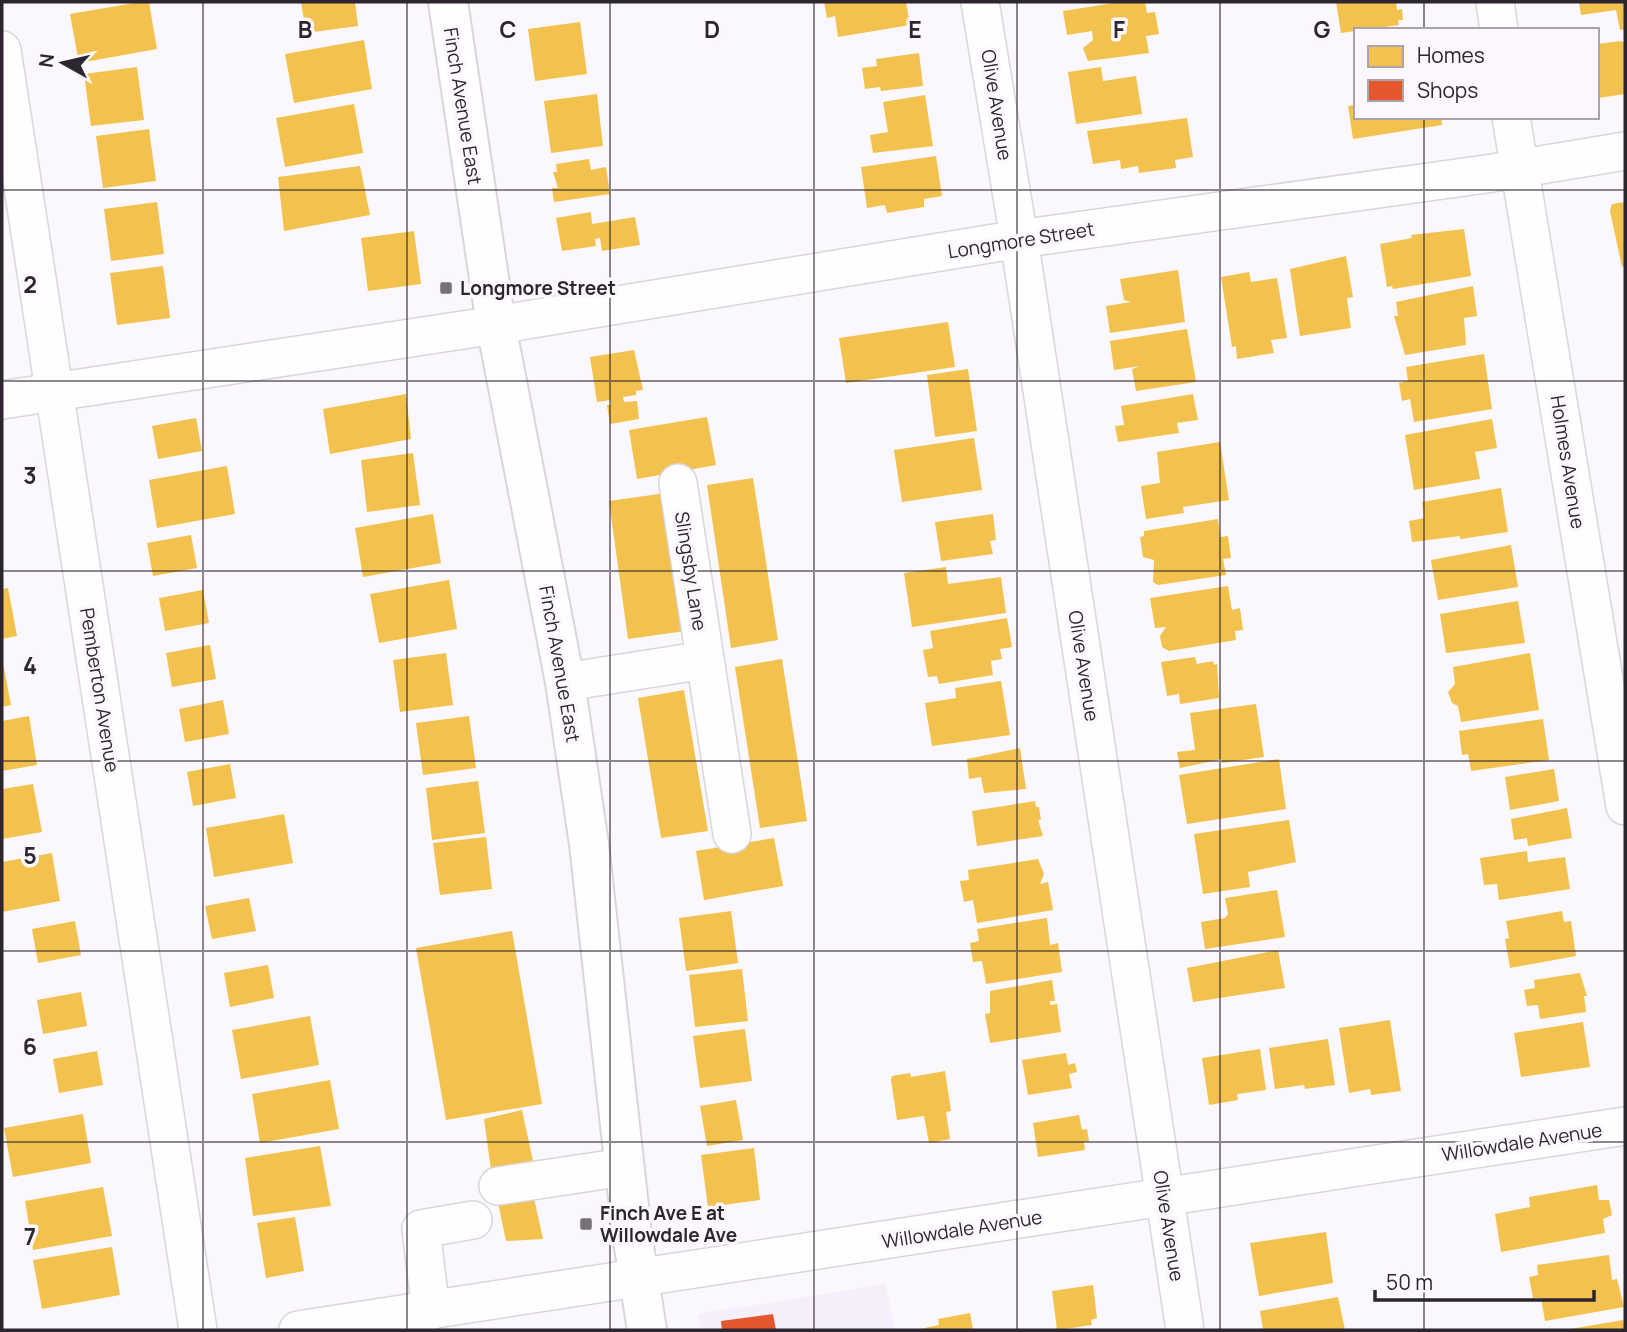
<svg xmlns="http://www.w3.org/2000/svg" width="1627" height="1332" font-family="Manrope,sans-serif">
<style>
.built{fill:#f7eefb}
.homes{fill:#f2c14e}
.shops{fill:#e4572e}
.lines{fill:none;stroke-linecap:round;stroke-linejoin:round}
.minor-casing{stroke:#dad5dc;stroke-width:40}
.major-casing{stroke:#dad5dc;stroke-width:42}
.minor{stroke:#fefeff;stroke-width:37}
.major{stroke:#fefeff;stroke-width:38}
.grid{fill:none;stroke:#2d2530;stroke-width:2;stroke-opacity:0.55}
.poi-dot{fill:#756f77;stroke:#fbf7fd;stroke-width:2.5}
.labels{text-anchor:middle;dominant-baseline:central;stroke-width:7;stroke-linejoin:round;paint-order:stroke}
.street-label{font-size:19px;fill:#2d2530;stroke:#fbf7fd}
.poi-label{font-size:19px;font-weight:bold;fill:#2d2530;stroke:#fbf7fd;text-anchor:start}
.grid-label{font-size:23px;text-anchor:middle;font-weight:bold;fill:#2d2530;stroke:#fbf7fd;stroke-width:7;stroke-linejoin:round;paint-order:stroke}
</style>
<rect width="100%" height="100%" fill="#faf8fc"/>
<!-- built -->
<polygon class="built" points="886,1284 894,1330 701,1330 698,1314"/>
<!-- homes -->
<g class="homes">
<polygon points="140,2 149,2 157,49 79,63 70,14"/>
<polygon points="301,2 355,2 358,26 306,33"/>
<polygon points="824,2 906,2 910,25 838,37 835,16 827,18"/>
<polygon points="1120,2 1145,2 1147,13 1155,12 1159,34 1146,36 1149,53 1088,61 1083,48 1093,40 1092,31 1067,35 1063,11"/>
<polygon points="1336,2 1396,2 1397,10 1402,9 1403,20 1398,20 1399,25 1341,33"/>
<polygon points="1579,2 1625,2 1625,29 1620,30 1616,10 1581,15"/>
<polygon points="580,22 587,74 535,81 528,29"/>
<polygon points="364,40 372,89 294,103 285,54"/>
<polygon points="1621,41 1625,43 1625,94 1598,98 1597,44"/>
<polygon points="919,53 923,86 881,91 880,87 865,89 862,68 877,66 876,59"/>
<polygon points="137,67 144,120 91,126 84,74"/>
<polygon points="1101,67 1103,81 1136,76 1142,114 1076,124 1068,72"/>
<polygon points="597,94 603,146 551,153 544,101"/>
<polygon points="925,95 933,146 873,153 870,135 888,132 883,102"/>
<polygon points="354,104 363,153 285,167 276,118"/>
<polygon points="1356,105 1356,117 1441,117 1442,125 1353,139 1348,106"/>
<polygon points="1187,118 1193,157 1175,160 1176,168 1139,173 1138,166 1121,169 1120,160 1093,164 1087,131"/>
<polygon points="149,129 156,181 103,188 96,136"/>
<polygon points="936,156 942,196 924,199 924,207 887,213 885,205 867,208 861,167"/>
<polygon points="589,159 591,170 606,167 610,194 554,202 552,188 558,188 553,172 557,172 556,164"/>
<polygon points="360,166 370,215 284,231 278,177"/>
<polygon points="157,202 164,254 111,261 104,209"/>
<polygon points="1625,202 1625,266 1622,267 1610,211 1612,204"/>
<polygon points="591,212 592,224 635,217 640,245 602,251 600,238 595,239 596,246 562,251 556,218"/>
<polygon points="1464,229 1471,276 1393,289 1392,286 1387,287 1380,244 1412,238 1411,235"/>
<polygon points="414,231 421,284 368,291 361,238"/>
<polygon points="1346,256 1353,297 1347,298 1351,328 1300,336 1290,269"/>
<polygon points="163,266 170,318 117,325 110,273"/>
<polygon points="1178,270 1185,322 1110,333 1106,306 1131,302 1124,300 1120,279"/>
<polygon points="1249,272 1251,282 1277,278 1287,338 1271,340 1274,353 1237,359 1236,346 1232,347 1221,277"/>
<polygon points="1473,286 1477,316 1464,318 1466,345 1405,355 1394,316 1398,316 1396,302"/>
<polygon points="948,322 955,367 846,383 839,338"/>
<polygon points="1187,329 1196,382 1136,391 1132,369 1140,366 1114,370 1110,341"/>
<polygon points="634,350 643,390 636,391 636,395 623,397 624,402 637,401 639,419 610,424 607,405 611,405 610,400 597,402 590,357"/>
<polygon points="1484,354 1492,409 1414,422 1410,399 1402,401 1399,383 1408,381 1406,367"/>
<polygon points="968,369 977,431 935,437 927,375"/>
<polygon points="406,394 411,439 330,454 323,409"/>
<polygon points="1193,394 1198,420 1177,423 1179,433 1118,442 1115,426 1124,425 1121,406"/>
<polygon points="707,417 716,465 637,479 629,430"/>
<polygon points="196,418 202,451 158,459 152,426"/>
<polygon points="1492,419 1497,448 1475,452 1480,479 1414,490 1405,435"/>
<polygon points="974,438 982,490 902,502 894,450"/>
<polygon points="1220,442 1229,500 1183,507 1184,513 1146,519 1141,486 1160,483 1157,452"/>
<polygon points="413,453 420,505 367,512 361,460"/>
<polygon points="227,466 235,514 157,528 149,480"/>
<polygon points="753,478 778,640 731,648 707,485"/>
<polygon points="1501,488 1508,532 1460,539 1460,536 1412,542 1409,521 1424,518 1422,502"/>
<polygon points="666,493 685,631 628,639 609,501"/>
<polygon points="433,514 441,563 363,577 355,528"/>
<polygon points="993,514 996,540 990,541 993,554 941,561 935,522"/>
<polygon points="1218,519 1220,537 1228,536 1231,558 1223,559 1226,575 1158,585 1153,582 1154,560 1143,557 1140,537 1144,536 1144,531"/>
<polygon points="191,535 197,568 153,576 147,543"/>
<polygon points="1511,545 1518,587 1438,600 1431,560"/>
<polygon points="946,567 948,584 1001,577 1006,613 912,627 904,573"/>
<polygon points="449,580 457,629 379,643 370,594"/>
<polygon points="1228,586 1232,610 1240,608 1243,630 1235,631 1236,640 1169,651 1162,647 1160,636 1166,627 1155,628 1150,598"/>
<polygon points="8,588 17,636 2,639 2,589"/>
<polygon points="203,590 209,623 165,631 159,598"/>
<polygon points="1518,601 1525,643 1446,653 1440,614"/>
<polygon points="1007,618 1012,647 1000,649 1002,659 991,661 993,675 939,684 937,676 928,677 923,650 933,648 930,631"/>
<polygon points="210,645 216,679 172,687 166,653"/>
<polygon points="446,653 453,705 400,712 393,660"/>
<polygon points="1530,653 1539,710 1461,722 1458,706 1452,703 1448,692 1455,684 1453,667"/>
<polygon points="1195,657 1197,664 1213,661 1214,665 1217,664 1219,698 1180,704 1179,694 1167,696 1161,662"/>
<polygon points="2,658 11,705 2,707"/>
<polygon points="782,659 807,821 760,828 735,667"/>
<polygon points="1001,681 1010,735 932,746 925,703 956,698 955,688"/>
<polygon points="684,690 708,831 661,838 638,698"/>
<polygon points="223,700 229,734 185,742 179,709"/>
<polygon points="1256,704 1264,757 1222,763 1222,759 1180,768 1177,752 1195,750 1190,713"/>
<polygon points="29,716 37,765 2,771 2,721"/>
<polygon points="469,716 476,768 423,775 416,723"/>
<polygon points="1543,719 1549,760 1471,771 1468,754 1462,755 1459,731"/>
<polygon points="1020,748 1026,789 984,793 981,777 969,779 967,759"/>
<polygon points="1279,759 1286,809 1187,824 1179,775"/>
<polygon points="230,764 236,798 193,806 187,772"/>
<polygon points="1554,769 1559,801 1510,810 1505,777"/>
<polygon points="478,781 485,833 432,840 426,788"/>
<polygon points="33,784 42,832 2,839 2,789"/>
<polygon points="1035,801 1036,807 1039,807 1041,820 1038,820 1043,836 977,846 972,811"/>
<polygon points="1567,808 1572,838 1528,846 1527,838 1514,840 1511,819"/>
<polygon points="284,814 293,863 214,877 206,828"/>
<polygon points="1289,820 1296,862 1248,872 1250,887 1203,894 1194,834"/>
<polygon points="486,837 492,889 440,895 433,843"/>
<polygon points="774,838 783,886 704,900 696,851"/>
<polygon points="1527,851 1528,862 1565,857 1570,889 1499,900 1497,884 1484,885 1480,858"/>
<polygon points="52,853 60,901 2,912 2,862"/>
<polygon points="1038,859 1044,874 1040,884 1048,882 1053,910 977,923 973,900 964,902 960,881 969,880 968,870"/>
<polygon points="1277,890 1285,937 1205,949 1201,922 1225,918 1228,914 1225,898"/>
<polygon points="249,898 256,931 212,939 205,906"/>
<polygon points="731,911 738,963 686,971 679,918"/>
<polygon points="1562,911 1564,922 1571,921 1576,956 1510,968 1505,939 1509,938 1506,921"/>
<polygon points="1047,918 1050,945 1058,943 1062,972 986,984 982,961 973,962 970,943 979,941 977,929"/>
<polygon points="75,921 81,955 38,963 32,929"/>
<polygon points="512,931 542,1104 446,1120 416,948"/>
<polygon points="1278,950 1285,988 1193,1002 1187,968"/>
<polygon points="268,965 274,998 230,1007 224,973"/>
<polygon points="742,969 748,1021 695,1027 689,975"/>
<polygon points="1580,973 1587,996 1584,996 1586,1012 1540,1019 1538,1005 1527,1006 1524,990 1535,988 1534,980"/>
<polygon points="1052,980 1055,1001 1050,1001 1050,1005 1057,1004 1061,1032 990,1043 985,1014 990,1013 990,991"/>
<polygon points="81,992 87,1026 43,1034 37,1000"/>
<polygon points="310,1016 319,1065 241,1079 232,1030"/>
<polygon points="1390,1020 1401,1091 1371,1095 1370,1089 1349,1093 1339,1028"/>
<polygon points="1583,1022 1590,1067 1521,1077 1514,1033"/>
<polygon points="745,1029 752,1081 700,1088 693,1036"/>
<polygon points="1328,1039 1335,1085 1305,1089 1304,1085 1275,1089 1269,1048"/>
<polygon points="1260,1049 1266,1090 1237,1094 1238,1100 1209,1105 1202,1058"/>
<polygon points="97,1051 103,1085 59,1093 53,1059"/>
<polygon points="1066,1053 1068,1065 1075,1063 1077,1072 1069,1074 1072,1088 1028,1095 1022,1060"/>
<polygon points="945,1071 951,1111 946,1112 950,1139 929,1143 924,1116 897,1120 891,1080 892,1076 910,1073 911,1077"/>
<polygon points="330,1080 339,1129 260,1143 252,1094"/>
<polygon points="736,1100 743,1140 707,1146 700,1106"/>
<polygon points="522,1110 533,1161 491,1170 484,1119"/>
<polygon points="83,1114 91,1163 13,1177 4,1128"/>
<polygon points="1079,1115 1082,1130 1087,1129 1089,1141 1084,1142 1085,1150 1038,1157 1033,1123"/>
<polygon points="320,1146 331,1206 253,1216 245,1158"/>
<polygon points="754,1148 760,1200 708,1207 701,1155"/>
<polygon points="1597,1185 1599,1200 1609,1200 1612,1215 1603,1219 1605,1233 1501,1252 1495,1214 1530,1207 1529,1197"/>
<polygon points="103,1187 112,1236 33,1250 25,1201"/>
<polygon points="532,1189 543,1239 506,1241 496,1193"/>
<polygon points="295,1217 304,1271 266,1278 257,1223"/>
<polygon points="1326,1232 1333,1283 1259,1296 1250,1243"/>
<polygon points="112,1247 120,1295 42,1309 33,1260"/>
<polygon points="1609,1255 1612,1280 1617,1279 1624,1307 1545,1321 1541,1298 1533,1298 1529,1277 1538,1275 1537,1265"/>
<polygon points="1093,1285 1097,1318 1091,1320 1092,1325 1057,1330 1052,1291"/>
<polygon points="1338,1297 1345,1330 1263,1330 1260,1311"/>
<polygon points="970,1313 973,1330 915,1330 939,1325 938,1319"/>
<polygon points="1623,1320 1625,1330 1570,1330 1570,1329"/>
</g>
<!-- shops -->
<polygon class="shops" points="773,1314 776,1330 722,1330 721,1321"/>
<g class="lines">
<defs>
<g id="minor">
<polyline points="980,2 1019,239 1185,1330"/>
<polyline points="1495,2 1499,30"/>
<polyline points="2,50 198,1330"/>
<polyline points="1511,117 1625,806"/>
<polyline points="2,400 496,325 1019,239 1486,174 1625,151"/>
<polyline points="678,483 732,834"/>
<polyline points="565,682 705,660"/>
<polyline points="498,1186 624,1167"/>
<polyline points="431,1311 421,1229 473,1220"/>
<polyline points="298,1330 1625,1126"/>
</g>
<polyline id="major" points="448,2 496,325 565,682 589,844 632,1234 647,1330"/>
</defs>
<!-- minor casing -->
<use href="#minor" class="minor-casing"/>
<!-- major casing -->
<use href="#major" class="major-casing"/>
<!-- minor -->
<use href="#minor" class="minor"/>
<!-- major -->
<use href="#major" class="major"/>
</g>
<!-- grid -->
<path class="grid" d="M 203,2 L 203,1330M 407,2 L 407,1330M 610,2 L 610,1330M 814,2 L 814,1330M 1017,2 L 1017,1330M 1220,2 L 1220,1330M 1424,2 L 1424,30M 1424,117 L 1424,1330M 2,190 L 1625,190M 2,381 L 1625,381M 2,571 L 1625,571M 2,761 L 1625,761M 2,951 L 1625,951M 2,1142 L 1625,1142"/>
<!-- markers -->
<g class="poi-dot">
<rect x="439" y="281" width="14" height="14" rx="3.5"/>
<rect x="579" y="1217" width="14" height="14" rx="3.5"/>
</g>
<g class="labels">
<!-- street labels -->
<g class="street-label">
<text transform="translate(997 105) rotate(81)">Olive Avenue</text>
<text transform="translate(463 106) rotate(81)">Finch Avenue East</text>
<text transform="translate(1021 240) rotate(-9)">Longmore Street</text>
<text transform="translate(1568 462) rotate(81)">Holmes Avenue</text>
<text transform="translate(691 571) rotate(81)">Slingsby Lane</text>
<text transform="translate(560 664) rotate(80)">Finch Avenue East</text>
<text transform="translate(1084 666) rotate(81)">Olive Avenue</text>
<text transform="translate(100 690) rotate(81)">Pemberton Avenue</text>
<text transform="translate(1522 1142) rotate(-9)">Willowdale Avenue</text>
<text transform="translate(1169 1226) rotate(81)">Olive Avenue</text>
<text transform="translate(962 1229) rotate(-9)">Willowdale Avenue</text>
</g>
<!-- poi labels -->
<g class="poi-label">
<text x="460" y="288">Longmore Street</text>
<text x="600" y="1213">Finch Ave E at<tspan x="600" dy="22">Willowdale Ave</tspan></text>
</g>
</g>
<g class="grid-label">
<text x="305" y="38">B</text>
<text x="508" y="38">C</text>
<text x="712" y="38">D</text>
<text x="915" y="38">E</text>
<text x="1119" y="38">F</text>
<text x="1322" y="38">G</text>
<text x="30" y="293">2</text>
<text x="30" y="484">3</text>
<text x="30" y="674">4</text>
<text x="30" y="864">5</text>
<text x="30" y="1055">6</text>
<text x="30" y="1245">7</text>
</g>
<!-- border -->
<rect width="1627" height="1332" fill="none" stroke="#2d2530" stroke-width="7"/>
<!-- legend -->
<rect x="1354" y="28" width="245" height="91" fill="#fbf7fd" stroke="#a9a3ab" stroke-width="2"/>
<rect x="1368" y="46" width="35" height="21" fill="#f2c14e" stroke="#a9a3ab" stroke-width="2"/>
<text x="1417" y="63" font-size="21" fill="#2d2530">Homes</text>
<rect x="1368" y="80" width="35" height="21" fill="#e4572e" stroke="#a9a3ab" stroke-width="2"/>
<text x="1417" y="98" font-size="21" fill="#2d2530">Shops</text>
<!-- north arrow -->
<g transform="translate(63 63) rotate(278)" stroke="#fbf7fd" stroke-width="5" paint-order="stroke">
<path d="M0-5L12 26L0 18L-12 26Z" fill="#2d2530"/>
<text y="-10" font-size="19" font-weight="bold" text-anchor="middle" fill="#2d2530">N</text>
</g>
<!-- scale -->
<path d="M1375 1290v10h219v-10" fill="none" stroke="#2d2530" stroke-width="3.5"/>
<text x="1386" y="1290" font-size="21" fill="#2d2530" stroke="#fbf7fd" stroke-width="5" paint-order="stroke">50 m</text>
</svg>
